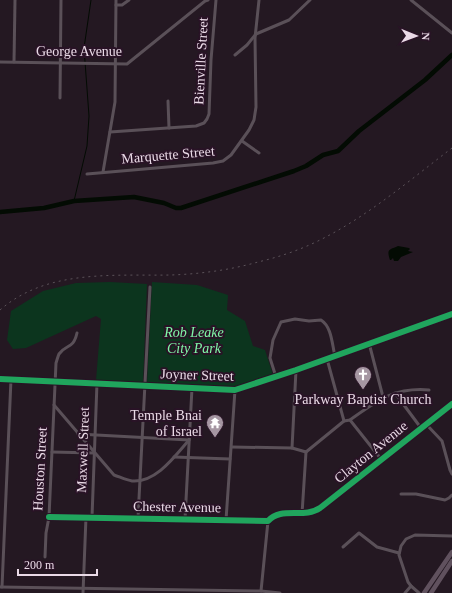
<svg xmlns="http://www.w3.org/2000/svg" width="452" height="593" font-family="Georgia,serif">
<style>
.green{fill:#0c351e}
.water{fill:#030b03}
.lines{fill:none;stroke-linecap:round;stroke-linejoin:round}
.stream{stroke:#030b03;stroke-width:1}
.river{stroke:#030b03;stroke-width:4.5}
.minor{stroke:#5a5058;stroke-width:3}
.highway{stroke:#60515e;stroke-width:4.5}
.rail{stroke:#5b5259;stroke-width:1;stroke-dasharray:2 4;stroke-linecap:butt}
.cycleway-casing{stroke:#291326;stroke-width:8}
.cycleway{stroke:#20a55d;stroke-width:6}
.labels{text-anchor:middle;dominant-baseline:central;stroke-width:4;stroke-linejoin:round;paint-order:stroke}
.street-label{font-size:14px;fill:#eadae7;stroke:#291326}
.park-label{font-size:14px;font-style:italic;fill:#80f6a7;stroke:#291326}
.poi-label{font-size:14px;fill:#eadae7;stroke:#291326}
</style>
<rect width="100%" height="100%" fill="#241822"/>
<!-- green -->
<g class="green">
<polygon points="110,282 147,284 143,383 96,380 101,319 96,316 26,348 13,349 7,340 11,311 43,291 76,283"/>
<polygon points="152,282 197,285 228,295 227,310 245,321 253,346 265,350 273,375 244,386 234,388 147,383"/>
</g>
<!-- water -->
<path class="water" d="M 398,246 L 409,248 L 410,249 L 408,251 L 413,252 L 401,257 L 398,261 L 394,261 L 393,258 L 391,260 L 390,260 C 386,248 390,250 398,246 Z"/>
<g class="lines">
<!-- stream -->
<polyline class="stream" points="74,201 87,146 89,116 84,48 91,0"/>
<!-- river -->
<polyline class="river" points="0,212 44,208 74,201 134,197 164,203 176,208 181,208 294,171 306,166 323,155 338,151 359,131 425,80 452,55"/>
<!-- minor -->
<g class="minor">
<polyline points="411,0 452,33"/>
<polyline points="116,5 122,5 129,0"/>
<polyline points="235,55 247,45 256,34 289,20 310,0"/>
<polyline points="0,62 127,64 205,1 208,0"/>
<polyline points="14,62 15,0"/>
<polyline points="60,98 61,0"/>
<polyline points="168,101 169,128"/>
<polyline points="110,132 196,126 204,123 207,119 209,114 211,60 216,0"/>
<polyline points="242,141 259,153"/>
<polyline points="103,172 115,102 116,0"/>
<polyline points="87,174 213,163 223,161 231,155 249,130 254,120 256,107 255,38 259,0"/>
<polyline points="369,343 383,397"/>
<polyline points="327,359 344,421"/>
<path d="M 276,377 L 270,358 L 273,340 L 281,322 L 295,319 L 309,321 L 321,320 C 332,327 332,345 335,356"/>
<polyline points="0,379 235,390 296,370 452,314"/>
<polyline points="395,393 421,428"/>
<path d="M 54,405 L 114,475 C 120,477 126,480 132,481 C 156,483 175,456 189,440"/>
<polyline points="350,420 381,459"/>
<polyline points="426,424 442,441 450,470 452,474"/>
<polyline points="78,434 189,440"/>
<path d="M 232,447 L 292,448 L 306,452 L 344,421 L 350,420 C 377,401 394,387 429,390"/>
<polyline points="292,448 296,370"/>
<polyline points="52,452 94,453"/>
<polyline points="174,457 230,459"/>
<polyline points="401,494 416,494 445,500 449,498 452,495"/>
<polyline points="302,514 306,452"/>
<path d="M 49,517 L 268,521 C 281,506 304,519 320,508 L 452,404"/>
<polyline points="92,517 97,383"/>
<polyline points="138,518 150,287"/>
<polyline points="185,519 192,388"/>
<polyline points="226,520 235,390"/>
<polyline points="343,547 359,533 377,547 399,553"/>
<path d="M 45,557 L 46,533 L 49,517 L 56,363 C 57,360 58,356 59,354 C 67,343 73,350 77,333"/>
<polyline points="0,587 261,591 280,593"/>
<polyline points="2,587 11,379"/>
<polyline points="261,591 268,521"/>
<polyline points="83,593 86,517"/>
<polyline points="405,593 411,586"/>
<polyline points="419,593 411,586 408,582 399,555 401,546 406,539 415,535 452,536"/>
</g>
<!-- highway -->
<g class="highway">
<polyline points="424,593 452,552"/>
<polyline points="431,593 452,561"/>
</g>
<!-- rail -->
<path class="rail" d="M 0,310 C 47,269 113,276 171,275 C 200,274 230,270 258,262 C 279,257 300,250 320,240 C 368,216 410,180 452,148"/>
<defs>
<g id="cycleway">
<polyline points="0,379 235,390 296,370 452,314"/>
<path d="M 49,517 L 268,521 C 281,506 304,519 320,508 L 452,404"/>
</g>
</defs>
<!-- cycleway casing -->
<use href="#cycleway" class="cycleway-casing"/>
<!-- cycleway -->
<use href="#cycleway" class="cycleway"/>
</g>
<!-- icons -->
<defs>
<symbol id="church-pin" viewBox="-11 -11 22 30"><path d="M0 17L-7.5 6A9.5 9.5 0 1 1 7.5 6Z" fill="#a596a2" stroke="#291326"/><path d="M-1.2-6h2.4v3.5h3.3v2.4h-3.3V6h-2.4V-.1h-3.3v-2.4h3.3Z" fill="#fff"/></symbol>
<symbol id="temple-pin" viewBox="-11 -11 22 30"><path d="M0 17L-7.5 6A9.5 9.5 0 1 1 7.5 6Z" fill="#a596a2" stroke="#291326"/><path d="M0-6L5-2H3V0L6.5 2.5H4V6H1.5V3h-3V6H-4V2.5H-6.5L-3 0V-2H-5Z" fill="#fff"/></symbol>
</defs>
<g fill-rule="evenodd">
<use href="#church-pin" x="353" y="365" width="20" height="27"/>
<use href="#temple-pin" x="205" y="413" width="20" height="27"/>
</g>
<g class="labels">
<!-- street labels -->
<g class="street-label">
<text x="79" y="51">George Avenue</text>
<text transform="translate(201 61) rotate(-87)">Bienville Street</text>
<text transform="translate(168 155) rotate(-5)">Marquette Street</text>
<text transform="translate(197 375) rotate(2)">Joyner Street</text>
<text transform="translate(83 450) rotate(-88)">Maxwell Street</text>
<text transform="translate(371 452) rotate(-39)">Clayton Avenue</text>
<text transform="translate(40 469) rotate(-87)">Houston Street</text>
<text transform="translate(177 507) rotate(1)">Chester Avenue</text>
</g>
<!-- park labels -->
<g class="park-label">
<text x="194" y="332">Rob Leake<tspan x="194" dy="16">City Park</tspan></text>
</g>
<!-- poi labels -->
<g class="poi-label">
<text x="363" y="399">Parkway Baptist Church</text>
<text x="202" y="415" text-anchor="end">Temple Bnai<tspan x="202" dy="16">of Israel</tspan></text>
</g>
</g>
<!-- north arrow -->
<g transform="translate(416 36) rotate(91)" stroke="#291326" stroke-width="3" paint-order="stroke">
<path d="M0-3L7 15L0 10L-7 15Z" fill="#eadae7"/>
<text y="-6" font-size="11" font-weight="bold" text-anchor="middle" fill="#eadae7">N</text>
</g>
<!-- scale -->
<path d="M18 569v6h79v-6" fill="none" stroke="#eadae7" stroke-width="2"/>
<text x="24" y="569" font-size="12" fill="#eadae7" stroke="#291326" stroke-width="3" paint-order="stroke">200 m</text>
</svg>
